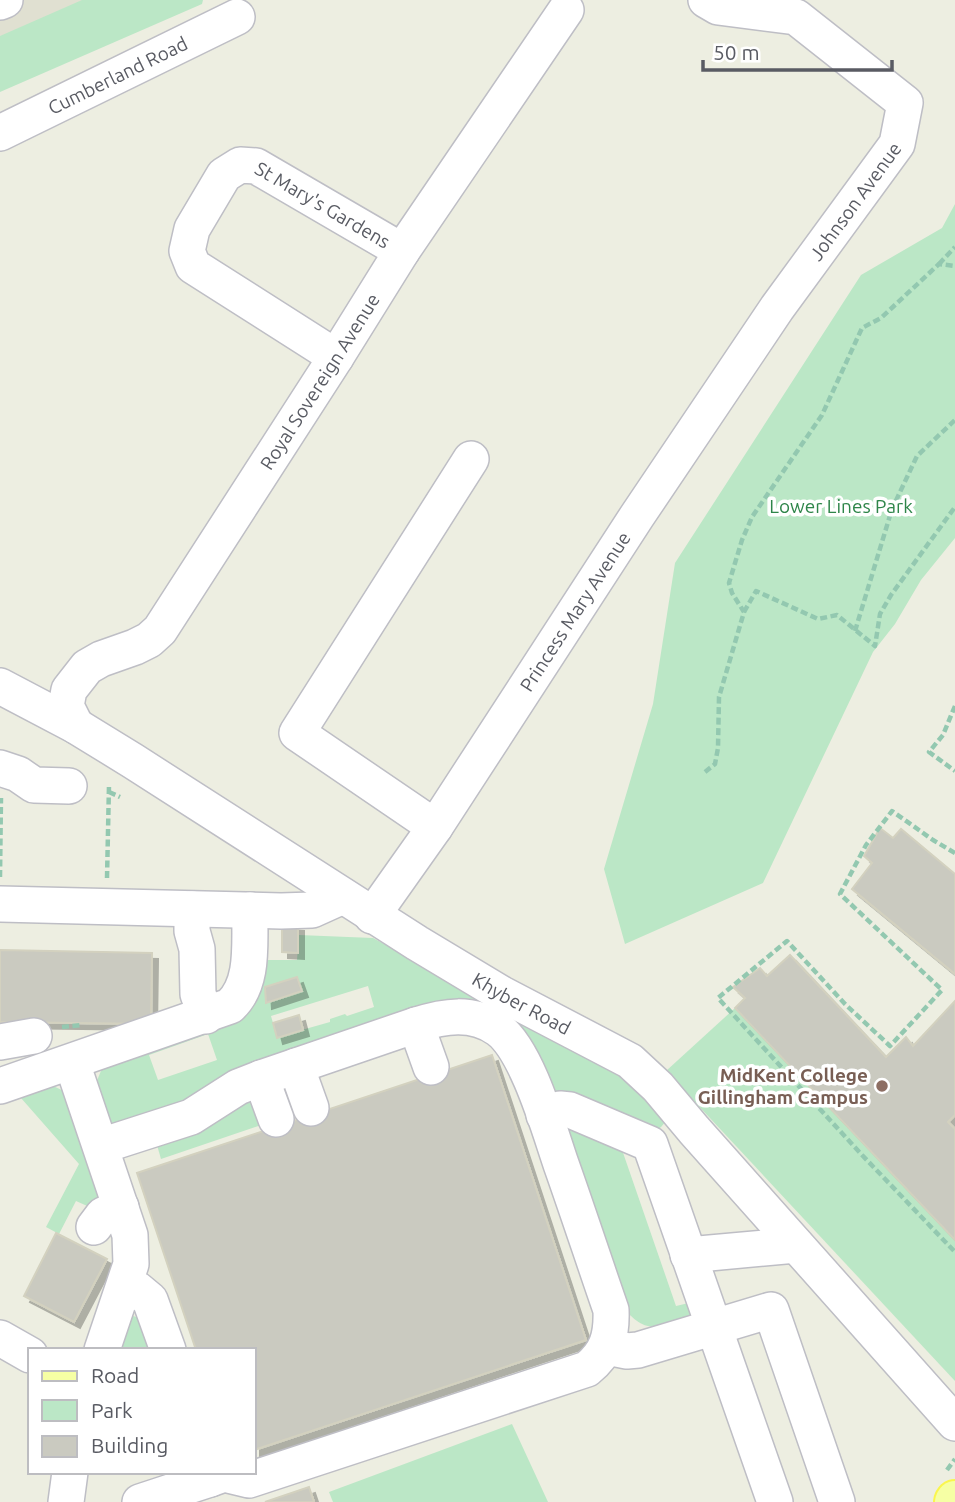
<svg xmlns="http://www.w3.org/2000/svg" width="955" height="1502" font-family="Ubuntu,sans-serif">
<style>
.education{fill:#e0e0d1}
.green{fill:#bbe7c6;fill-rule:evenodd}
.building{fill:#cacac0;stroke:#d3d1bf;stroke-width:2;filter:url(#shadow)}
.lines{fill:none;stroke-linecap:round;stroke-linejoin:round}
.minor-casing{stroke:#bebec5;stroke-width:38}
.major-casing{stroke:#faf64d;stroke-width:42}
.path{stroke:#93c8b0;stroke-width:4.5;stroke-dasharray:7 3.5;stroke-linecap:butt}
.minor{stroke:#fff;stroke-width:35}
.major{stroke:#f6ffa4;stroke-width:38}
.education-dot{fill:#8d6e63;stroke:#fff;stroke-width:2.5}
.labels{text-anchor:middle;dominant-baseline:central;stroke-width:7;stroke-linejoin:round;paint-order:stroke}
.street-label{font-size:19px;fill:#595b63;stroke:#fff}
.park-label{font-size:19px;fill:#2e8549;stroke:#fff}
.education-label{font-size:19px;font-weight:bold;fill:#785e54;stroke:#fff;text-anchor:end}
</style>
<defs>
<filter id="shadow"><feDropShadow dx="6" dy="6" stdDeviation="0" flood-color="#0004"/></filter>
</defs>
<rect width="100%" height="100%" fill="#edeee1"/>
<!-- education -->
<polygon class="education" points="0,0 125,0 0,55"/>
<!-- green -->
<g class="green">
<polygon points="82,0 203,0 202,4 0,92 0,36"/>
<polygon points="955,204 955,538 921,580 895,624 873,652 763,883 625,944 604,869 653,704 675,563 861,275 942,228"/>
<path d="M 299,935 L 373,938 L 632,1079 L 666,1120 C 661,1130 652,1134 642,1135 L 554,1091 L 483,1008 L 124,1127 L 109,1123 L 96,1083 L 103,1066 L 244,1015 L 254,1003 L 263,960 L 297,960 ZM 297,977 L 301,991 L 266,1003 L 265,987 ZM 368,986 L 374,1007 L 347,1016 L 345,1014 L 330,1019 L 330,1022 L 277,1037 L 271,1016 ZM 208,1034 L 217,1060 L 158,1080 L 149,1055 Z"/>
<polygon points="735,1008 955,1240 955,1381 666,1071"/>
<polygon points="51,1085 66,1092 106,1191 94,1209 76,1201 59,1234 46,1227 79,1164 21,1098 0,1104 0,1100"/>
<polygon points="256,1091 270,1122 161,1159 157,1145"/>
<path d="M 565,1124 L 620,1144 L 676,1306 L 693,1302 L 692,1319 C 659,1328 644,1336 621,1304 Z"/>
<polygon points="133,1316 140,1318 157,1350 113,1350 125,1318"/>
<polygon points="512,1424 548,1502 333,1502 329,1492"/>
</g>
<!-- building -->
<g class="building">
<polygon points="880,828 893,838 901,829 955,874 955,974 852,889 872,863 864,856"/>
<polygon points="282,924 298,925 298,953 282,952"/>
<polygon points="0,950 152,953 151,1024 0,1022"/>
<polygon points="790,955 886,1057 906,1037 913,1046 955,1001 955,1115 948,1122 955,1129 955,1240 735,1008 745,998 733,987 760,968 767,976"/>
<polygon points="297,977 302,991 266,1003 265,987"/>
<polygon points="299,1015 303,1030 277,1038 273,1023"/>
<polygon points="492,1055 586,1340 254,1450 254,1350 196,1350 137,1173"/>
<polygon points="56,1233 107,1259 74,1322 24,1296"/>
<polygon points="309,1487 314,1502 265,1502"/>
</g>
<g class="lines">
<defs>
<g id="minor">
<polyline points="0,2 5,0"/>
<path id="s1" d="M 0,133 L 237,17"/>
<path id="s2" d="M 336,357 L 193,266 L 187,251 L 192,229 L 224,175 L 240,165 L 256,166 L 402,251"/>
<path id="s3" d="M 0,686 L 76,726 L 133,761 L 417,943 L 502,994 L 630,1061 L 658,1087 L 694,1130 L 955,1423"/>
<path id="s4" d="M 76,726 L 66,706 L 69,690 L 87,667 L 101,659 L 135,647 L 149,640 L 160,630 L 336,357 L 402,251 L 566,10"/>
<polyline points="0,768 18,774 34,785 69,786"/>
<polyline points="435,827 297,733 471,459"/>
<polyline points="0,904 281,911 312,910 343,896"/>
<polyline points="192,909 192,931 197,949 198,994 206,1016"/>
<path id="s5" d="M 372,916 L 435,827 L 637,516 L 777,308 L 897,144 L 905,103 L 796,17 L 718,7 L 706,0"/>
<polyline points="416,1025 431,1067"/>
<polyline points="0,1042 34,1036"/>
<polyline points="72,1063 130,1235 131,1264 102,1350"/>
<polyline points="296,1066 311,1108"/>
<polyline points="261,1078 276,1119"/>
<path d="M 0,1086 L 230,1006 C 255,983 249,942 250,910"/>
<polyline points="544,1115 560,1109 570,1110 650,1144 775,1502"/>
<path d="M 101,1146 L 191,1117 L 238,1087 L 261,1078 L 416,1025 C 444,1016 472,1011 498,1029 C 527,1050 549,1129 561,1164 C 578,1212 594,1261 611,1310 C 612,1336 607,1353 587,1369 L 249,1480 L 224,1474 L 210,1479"/>
<polyline points="94,1227 103,1215 121,1207"/>
<polyline points="688,1255 796,1245"/>
<polyline points="125,1284 138,1290 150,1300 168,1350"/>
<polyline points="0,1338 30,1355"/>
<polyline points="607,1347 627,1351 638,1350 771,1310 837,1502"/>
<polyline points="66,1502 70,1472"/>
<polyline points="140,1502 210,1479 208,1472"/>
</g>
<polyline id="major" points="954,1502 955,1500"/>
</defs>
<!-- minor casing -->
<use href="#minor" class="minor-casing"/>
<!-- major casing -->
<use href="#major" class="major-casing"/>
<!-- path -->
<g class="path">
<polyline points="939,264 955,247"/>
<polyline points="744,612 756,591 818,619 837,615 875,646 880,614 891,595 955,507"/>
<polyline points="855,631 892,509 917,456 955,420"/>
<polyline points="955,706 943,735 929,752 955,771"/>
<polyline points="705,772 715,764 718,748 719,697 744,612 732,593 729,583 742,540 752,517 822,415 862,328 881,318 939,264 955,266"/>
<polyline points="109,792 120,797"/>
<polyline points="955,853 933,840 892,811 866,845 840,894 942,990 890,1046 845,1004 787,941 718,998 862,1155 955,1252"/>
<polyline points="0,877 1,798"/>
<polyline points="107,878 109,785"/>
<polyline points="62,1027 81,1025"/>
<polyline points="947,1470 955,1459"/>
</g>
<!-- minor -->
<use href="#minor" class="minor"/>
<!-- major -->
<use href="#major" class="major"/>
</g>
<!-- markers -->
<circle class="education-dot" cx="882" cy="1086" r="7"/>
<g class="labels">
<!-- street labels -->
<g class="street-label">
<text stroke="none"><textPath href="#s1" startOffset="131">Cumberland Road</textPath></text>
<text stroke="none"><textPath href="#s5" startOffset="863">Johnson Avenue</textPath></text>
<text stroke="none"><textPath href="#s2" startOffset="383">St Mary's Gardens</textPath></text>
<text stroke="none"><textPath href="#s4" startOffset="446">Royal Sovereign Avenue</textPath></text>
<text stroke="none"><textPath href="#s5" startOffset="366">Princess Mary Avenue</textPath></text>
<text stroke="none"><textPath href="#s3" startOffset="611">Khyber Road</textPath></text>
</g>
<!-- park labels -->
<g class="park-label">
<text x="841" y="506">Lower Lines Park</text>
</g>
<!-- education labels -->
<g class="education-label">
<text x="868" y="1075">MidKent College<tspan x="868" dy="22">Gillingham Campus</tspan></text>
</g>
</g>
<!-- legend -->
<rect x="28" y="1348" width="228" height="126" fill="#ffffff" stroke="#bdbdc1" stroke-width="2"/>
<rect x="42" y="1371" width="35" height="10" fill="#f6ffa4" stroke="#bdbdc1" stroke-width="2"/>
<text x="91" y="1383" font-size="21" fill="#595b63">Road</text>
<rect x="42" y="1400" width="35" height="21" fill="#bbe7c6" stroke="#bdbdc1" stroke-width="2"/>
<text x="91" y="1418" font-size="21" fill="#595b63">Park</text>
<rect x="42" y="1436" width="35" height="21" fill="#cacac0" stroke="#bdbdc1" stroke-width="2"/>
<text x="91" y="1453" font-size="21" fill="#595b63">Building</text>
<!-- scale -->
<path d="M703 60v10h189v-10" fill="none" stroke="#595b63" stroke-width="3.5"/>
<text x="713" y="60" font-size="21" fill="#595b63" stroke="#ffffff" stroke-width="5" paint-order="stroke">50 m</text>
</svg>
